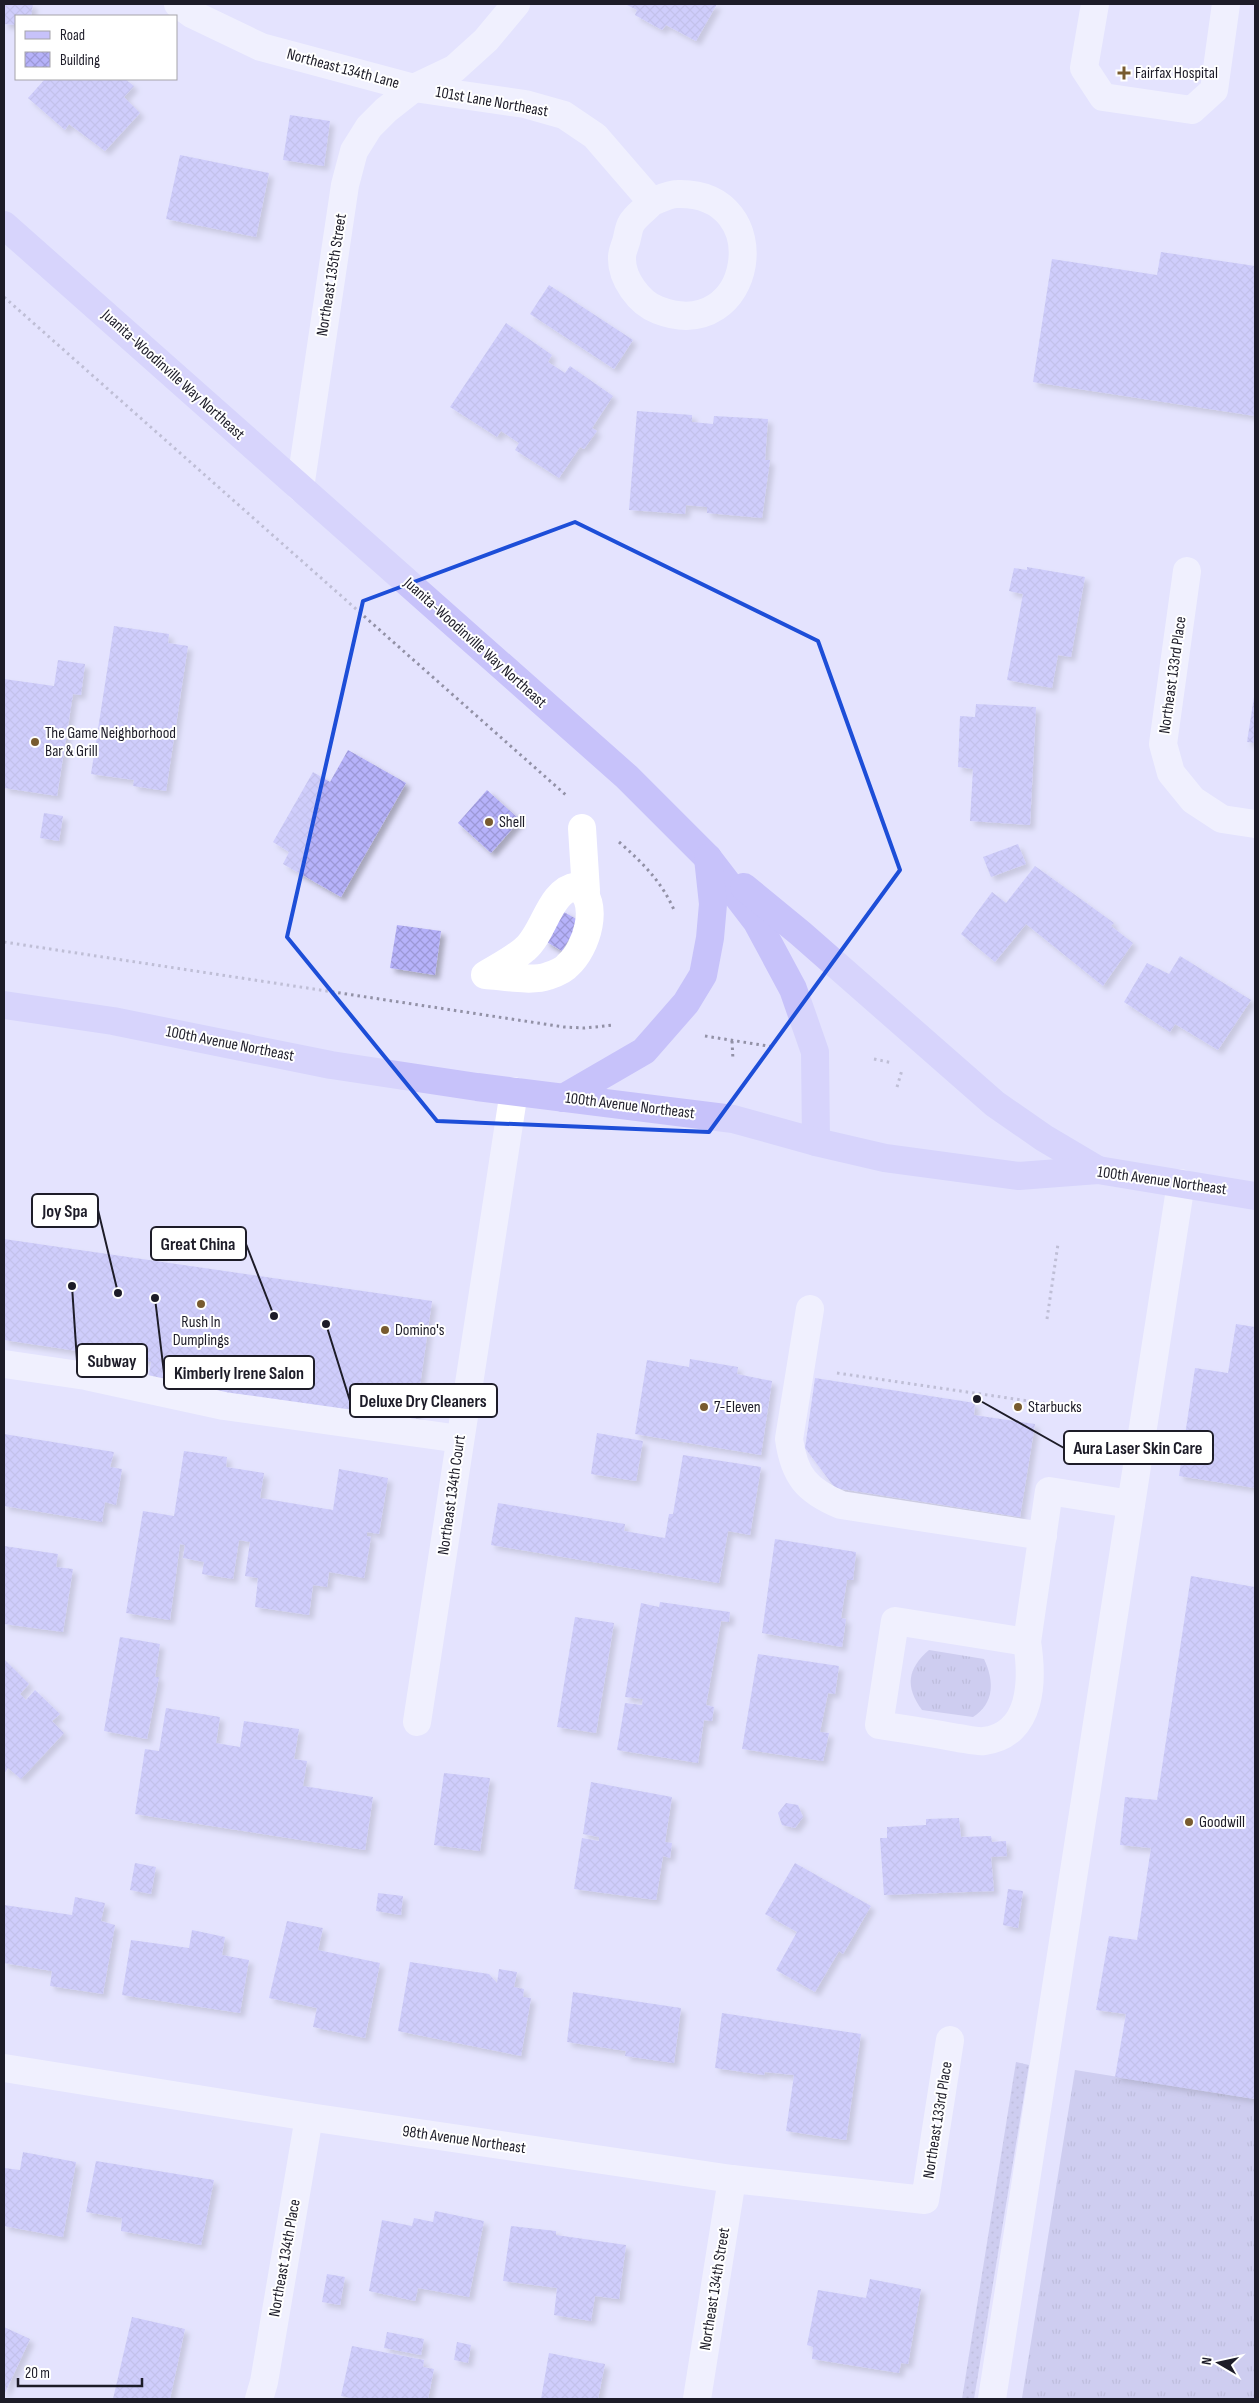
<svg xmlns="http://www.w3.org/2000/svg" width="1259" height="2403" font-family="'Sofia Sans Condensed',sans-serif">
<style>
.grass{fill:url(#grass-tufts)}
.garden{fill:url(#garden-dots)}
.building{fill:url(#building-cross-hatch);filter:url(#shadow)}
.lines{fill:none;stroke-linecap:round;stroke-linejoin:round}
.path{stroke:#9291a6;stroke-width:3;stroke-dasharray:2.5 4;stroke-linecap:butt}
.minor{stroke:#fff;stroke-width:28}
.major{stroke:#c7c2fa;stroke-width:28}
.marked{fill:none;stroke:#1d4ed8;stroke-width:4;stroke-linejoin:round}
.poi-dot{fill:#785b2f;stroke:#fff;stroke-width:2}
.labels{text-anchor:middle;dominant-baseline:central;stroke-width:4;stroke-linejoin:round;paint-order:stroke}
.street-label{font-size:16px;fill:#1d1c28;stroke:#fff}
.poi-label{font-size:16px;fill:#1d1c28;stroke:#fff;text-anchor:start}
.leader{fill:none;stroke:#1d1c28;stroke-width:2}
.callout-dot{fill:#1d1c28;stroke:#fff;stroke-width:2}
.callout{fill:#fff;stroke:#1d1c28;stroke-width:2}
.callout-label{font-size:18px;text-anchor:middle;font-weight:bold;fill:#1d1c28}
</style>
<defs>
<pattern id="grass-tufts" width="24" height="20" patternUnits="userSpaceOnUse" patternTransform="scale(1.25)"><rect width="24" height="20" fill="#b3b1df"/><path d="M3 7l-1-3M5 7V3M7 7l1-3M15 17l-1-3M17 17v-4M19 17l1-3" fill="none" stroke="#918fb5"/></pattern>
<pattern id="garden-dots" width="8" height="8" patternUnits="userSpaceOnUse" patternTransform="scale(1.25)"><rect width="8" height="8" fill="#b3b1df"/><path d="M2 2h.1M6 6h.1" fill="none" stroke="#918fb5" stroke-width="1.8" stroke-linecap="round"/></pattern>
<pattern id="building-cross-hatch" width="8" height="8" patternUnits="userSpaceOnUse" patternTransform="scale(1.25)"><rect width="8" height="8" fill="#b6b2fa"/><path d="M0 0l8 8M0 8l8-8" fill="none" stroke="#9c98d6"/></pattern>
<filter id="shadow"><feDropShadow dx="4.5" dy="4.5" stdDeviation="2.5" flood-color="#0004"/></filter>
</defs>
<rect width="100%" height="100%" fill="#e4e3fe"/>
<!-- grass -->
<g class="grass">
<path d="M 929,1650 L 984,1659 C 994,1680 995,1703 973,1717 L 922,1710 C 905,1687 907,1669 929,1650 Z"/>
<polygon points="1075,2070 1255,2099 1255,2399 1022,2398"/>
</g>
<!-- garden -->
<polygon class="garden" points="1016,2062 1029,2065 974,2399 962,2399"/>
<!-- building -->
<g class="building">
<polygon points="4,4 33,4 31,16 16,16 16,25 4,24"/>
<polygon points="625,4 717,4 696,41 666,25 662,30 635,15 637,10"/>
<polygon points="45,79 125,79 134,86 124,97 140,113 105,151 69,124 65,130 28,98"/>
<polygon points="290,115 330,121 324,166 283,160"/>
<polygon points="180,155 269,173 256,237 166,219"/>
<polygon points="1161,252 1255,266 1255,416 1033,382 1052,259 1157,275"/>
<polygon points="549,285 633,340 614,369 530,314"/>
<polygon points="506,323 552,355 548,362 565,373 570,366 613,396 592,428 597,431 584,449 580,447 559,478 515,450 519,443 501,431 497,437 450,407"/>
<polygon points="637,411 692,415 692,422 713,424 714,416 768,419 765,460 770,460 762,518 707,513 707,507 686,505 685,514 629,510"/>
<polygon points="1027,567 1085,577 1071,657 1058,655 1052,688 1007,680 1023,594 1009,591 1014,568 1027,570"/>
<polygon points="114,626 169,634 168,643 188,646 166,791 133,786 134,780 91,774"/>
<polygon points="58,660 85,664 81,695 73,694 57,796 4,788 4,679 54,686"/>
<polygon points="1254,697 1255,697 1255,743 1247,742"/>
<polygon points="976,704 1036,707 1030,825 970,821 973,769 958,767 960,716 975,717"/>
<polygon points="348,750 406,783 341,897 283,864 289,852 273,842 313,772 330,782"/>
<polygon points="487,790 520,820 491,853 458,823"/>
<polygon points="44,813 63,816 59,841 40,838"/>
<polygon points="1018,844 1026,864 991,877 983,857"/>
<polygon points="1035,866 1114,923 1111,926 1133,943 1103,986 1026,924 995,962 961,934 992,892 1006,903"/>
<polygon points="562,911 580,921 562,951 545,941"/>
<polygon points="397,925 441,931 435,975 390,968"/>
<polygon points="1180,956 1251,1000 1218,1050 1175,1024 1170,1032 1124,1002 1147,963 1169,974"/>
<polygon points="4,1239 432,1301 415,1421 148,1382 151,1362 4,1340"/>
<polygon points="1236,1324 1255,1327 1255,1488 1179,1476 1195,1368 1228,1373"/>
<polygon points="690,1359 738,1367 737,1374 772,1381 761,1455 635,1434 647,1360 689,1367"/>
<polygon points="815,1378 975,1403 974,1415 1035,1424 1020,1517 835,1488 805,1448"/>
<polygon points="597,1433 643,1441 636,1481 591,1474"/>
<polygon points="4,1434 114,1452 110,1467 122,1469 116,1505 105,1502 102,1522 4,1506"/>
<polygon points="184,1451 227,1457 226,1467 264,1473 260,1498 333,1510 339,1469 388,1478 379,1534 367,1532 367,1536 371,1537 364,1578 329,1572 327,1587 313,1585 309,1615 255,1607 258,1578 245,1576 250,1542 239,1540 233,1579 202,1574 204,1562 183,1558 185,1545 180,1544 170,1620 126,1613 143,1511 174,1516"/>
<polygon points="683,1455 761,1467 750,1535 728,1531 719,1583 491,1545 498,1503 625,1524 624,1531 665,1538 669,1514 673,1514"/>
<polygon points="775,1539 856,1552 853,1580 847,1580 841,1618 846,1619 842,1647 762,1633"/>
<polygon points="4,1546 58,1554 56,1567 73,1569 63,1632 4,1624"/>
<polygon points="1191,1576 1255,1587 1255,2099 1115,2077 1126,2014 1096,2010 1109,1936 1137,1940 1151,1848 1120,1845 1125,1797 1157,1800"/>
<polygon points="660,1602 730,1612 729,1622 721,1621 706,1705 714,1707 712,1721 704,1720 698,1763 617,1750 625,1703 642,1705 643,1699 625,1697 641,1603 659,1607"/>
<polygon points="575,1617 614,1623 596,1733 557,1727"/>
<polygon points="120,1637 160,1644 155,1677 159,1677 147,1739 104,1731"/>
<polygon points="758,1654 839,1666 835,1694 828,1693 820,1732 829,1733 823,1761 742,1749"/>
<polygon points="4,1659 29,1684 20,1694 26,1700 35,1690 60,1714 52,1721 64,1733 21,1779 8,1768 4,1774"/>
<polygon points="166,1708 220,1717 216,1743 240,1747 244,1721 299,1729 294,1759 307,1761 303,1786 373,1797 365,1850 135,1814 145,1749 159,1751"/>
<polygon points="444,1773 490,1778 480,1851 434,1845"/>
<polygon points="591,1782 672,1797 665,1842 672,1843 670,1858 663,1856 656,1900 574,1889 582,1838 599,1841 599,1837 583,1834"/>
<polygon points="786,1803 798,1805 803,1817 795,1828 782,1825 778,1813"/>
<polygon points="959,1818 961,1837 991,1836 992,1842 1006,1841 1007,1856 991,1857 994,1891 884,1895 880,1838 887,1838 887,1827 926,1825 926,1819"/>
<polygon points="135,1863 156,1867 151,1894 130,1890"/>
<polygon points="795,1863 871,1906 843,1954 839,1951 815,1992 776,1970 797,1932 765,1914"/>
<polygon points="1008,1889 1023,1891 1018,1928 1003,1925"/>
<polygon points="378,1893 403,1896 401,1915 376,1911"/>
<polygon points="75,1897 105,1903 101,1921 115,1925 103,1994 50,1986 52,1971 4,1963 4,1905 72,1915"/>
<polygon points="287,1921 323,1928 318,1950 380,1963 365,2038 313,2027 317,2008 269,1998"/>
<polygon points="192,1930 225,1937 222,1955 249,1960 240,2013 122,1995 131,1940 189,1948"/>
<polygon points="410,1962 489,1974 497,1983 499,1969 517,1972 514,1987 524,1989 523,1997 531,1998 521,2056 398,2031"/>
<polygon points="573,1992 681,2008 674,2063 625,2056 626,2051 567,2042"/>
<polygon points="722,2013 861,2034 846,2140 786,2131 794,2075 765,2072 764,2075 715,2068"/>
<polygon points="23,2152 76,2162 63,2237 4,2226 4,2168 20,2170"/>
<polygon points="96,2161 214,2180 201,2245 121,2231 122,2218 86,2212"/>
<polygon points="435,2211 484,2221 469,2297 418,2288 415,2301 369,2291 382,2220 412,2226 414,2218 433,2222"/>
<polygon points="511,2226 556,2231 556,2235 626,2245 619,2299 595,2296 591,2321 554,2315 557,2288 503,2281"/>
<polygon points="327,2274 345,2277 340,2305 322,2302"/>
<polygon points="870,2279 921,2289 908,2364 901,2363 899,2373 812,2359 813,2347 807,2345 818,2290 866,2298"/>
<polygon points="132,2317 185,2329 170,2399 113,2399"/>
<polygon points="4,2327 30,2339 4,2395"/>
<polygon points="387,2332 424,2339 421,2355 384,2348"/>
<polygon points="457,2342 471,2345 468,2363 454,2360"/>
<polygon points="352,2346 424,2360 423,2367 434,2369 428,2399 356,2399 341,2396"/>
<polygon points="549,2353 605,2364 598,2399 541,2399"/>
</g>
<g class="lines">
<!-- path -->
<g class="path">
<polyline points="4,297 567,796"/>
<path d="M 619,842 C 643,863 662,882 675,912"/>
<polyline points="4,942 564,1027 585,1028 614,1025"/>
<polyline points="705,1036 774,1047"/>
<polyline points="732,1041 733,1060"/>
<polyline points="874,1059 893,1063"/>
<polyline points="897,1087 902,1070"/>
<polyline points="1047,1319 1058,1244"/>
<polyline points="837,1373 1056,1405"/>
</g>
<!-- minor -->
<g class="minor">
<path d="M 178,4 L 192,14 L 261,47 L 414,88 L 525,104 L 564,115 L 595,136 L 652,202 C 646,209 635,216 631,224 C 629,227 628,234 627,238 C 626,244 622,251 622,257 C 621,278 639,303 658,310 C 754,347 779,191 677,194 C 669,194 660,199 652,202"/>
<polyline points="1095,4 1084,68 1103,97 1192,110 1214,90 1226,4"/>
<polyline points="300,488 345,185 354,151 369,127 386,110 414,88 454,69 486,40 516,4"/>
<polyline points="1187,571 1163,744 1171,773 1193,800 1222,819 1255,824"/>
<polyline points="582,828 586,891"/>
<path d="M 577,886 C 601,902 587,948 568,965 C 564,970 554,974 548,976 C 532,982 502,976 485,975 C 498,967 514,959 525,949 C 545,932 549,890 577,886 Z"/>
<path d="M 810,1309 L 789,1439 C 794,1476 807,1491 841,1505 L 1043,1536"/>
<polyline points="4,1364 86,1376 224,1406 460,1439"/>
<path d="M 1027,1642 C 1033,1679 1033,1735 984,1741 C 977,1742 966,1739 958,1738 C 931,1733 905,1729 879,1725 L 895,1621 L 1027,1642 L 1049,1491 L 1131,1504"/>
<polyline points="417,1722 514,1091"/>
<polyline points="4,2068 309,2117 732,2179 925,2200 950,2040"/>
<polyline points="259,2399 264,2382 309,2117"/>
<polyline points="697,2399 732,2179"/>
<polyline points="992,2399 1181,1183"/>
</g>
<!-- major -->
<g class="major">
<polyline points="4,225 627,777 708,858 757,922 793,989 815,1052 816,1142"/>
<polyline points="744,887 800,933 995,1104 1044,1138 1098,1170"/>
<polyline points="4,1005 113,1021 331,1065 477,1087 733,1119 816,1142 885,1158 1019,1176 1098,1170 1255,1196"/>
<polyline points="563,1098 644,1051 686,1003 703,975 710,938 713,904 708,858"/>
</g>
</g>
<!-- marked area -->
<path d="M0 0H1259V2403H0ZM 575,522 L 818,641 L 900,870 L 709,1132 L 437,1121 L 287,937 L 363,601 Z" fill="#e4e3fe" fill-opacity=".55" fill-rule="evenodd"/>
<path class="marked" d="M 575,522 L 818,641 L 900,870 L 709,1132 L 437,1121 L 287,937 L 363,601 Z"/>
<!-- markers -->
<g class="poi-dot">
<path d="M1121.5 65.5h5v5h5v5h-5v5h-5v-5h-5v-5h5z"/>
<circle cx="35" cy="742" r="5"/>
<circle cx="489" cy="822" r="5"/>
<circle cx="201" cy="1304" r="5"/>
<circle cx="385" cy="1330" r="5"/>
<circle cx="704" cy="1407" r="5"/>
<circle cx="1018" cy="1407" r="5"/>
<circle cx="1189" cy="1822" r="5"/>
</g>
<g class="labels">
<!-- street labels -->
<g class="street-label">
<text transform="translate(343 69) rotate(15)">Northeast 134th Lane</text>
<text transform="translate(492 102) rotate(10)">101st Lane Northeast</text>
<text transform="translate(332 275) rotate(-81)">Northeast 135th Street</text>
<text transform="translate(173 375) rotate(42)">Juanita-Woodinville Way Northeast</text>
<text transform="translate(475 643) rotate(42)">Juanita-Woodinville Way Northeast</text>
<text transform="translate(1173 675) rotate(-82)">Northeast 133rd Place</text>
<text transform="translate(230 1044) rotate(11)">100th Avenue Northeast</text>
<text transform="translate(630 1106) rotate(7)">100th Avenue Northeast</text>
<text transform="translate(1162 1181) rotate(8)">100th Avenue Northeast</text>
<text transform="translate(452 1495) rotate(-82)">Northeast 134th Court</text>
<text transform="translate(938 2120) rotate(-81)">Northeast 133rd Place</text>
<text transform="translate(464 2140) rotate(8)">98th Avenue Northeast</text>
<text transform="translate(285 2258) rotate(-80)">Northeast 134th Place</text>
<text transform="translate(715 2289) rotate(-81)">Northeast 134th Street</text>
</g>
<!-- poi labels -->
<g class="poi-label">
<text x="1135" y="73">Fairfax Hospital</text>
<text x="45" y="733">The Game Neighborhood<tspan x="45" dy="18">Bar &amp; Grill</tspan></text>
<text x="499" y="822">Shell</text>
<text x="201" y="1322" text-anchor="middle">Rush In<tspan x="201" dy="18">Dumplings</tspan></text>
<text x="395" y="1330">Domino's</text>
<text x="714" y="1407">7-Eleven</text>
<text x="1028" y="1407">Starbucks</text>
<text x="1199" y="1822">Goodwill</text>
</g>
</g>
<!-- callouts -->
<path class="leader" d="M118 1293L98 1210M274 1316L246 1244M72 1286L77 1361M155 1298L164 1373M326 1324L350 1401M977 1399L1064 1448"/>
<g class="callout-dot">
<circle cx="118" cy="1293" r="5"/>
<circle cx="274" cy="1316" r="5"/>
<circle cx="72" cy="1286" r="5"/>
<circle cx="155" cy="1298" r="5"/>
<circle cx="326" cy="1324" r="5"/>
<circle cx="977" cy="1399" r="5"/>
</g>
<g class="callout">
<rect x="32" y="1194" width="66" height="33" rx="5"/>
<rect x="151" y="1227" width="95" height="33" rx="5"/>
<rect x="77" y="1344" width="70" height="33" rx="5"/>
<rect x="164" y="1356" width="150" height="33" rx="5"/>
<rect x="350" y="1384" width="147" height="33" rx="5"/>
<rect x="1064" y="1431" width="149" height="33" rx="5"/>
</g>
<g class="callout-label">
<text x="65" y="1217">Joy Spa</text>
<text x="198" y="1250">Great China</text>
<text x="112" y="1367">Subway</text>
<text x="239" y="1379">Kimberly Irene Salon</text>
<text x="423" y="1407">Deluxe Dry Cleaners</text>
<text x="1138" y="1454">Aura Laser Skin Care</text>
</g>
<!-- border -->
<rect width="1259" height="2403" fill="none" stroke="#1d1c28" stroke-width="10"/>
<!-- legend -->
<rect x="15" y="15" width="162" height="65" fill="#ffffff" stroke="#a5a4a9"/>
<rect x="25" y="31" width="25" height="8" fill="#c7c2fa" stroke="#a5a4a9"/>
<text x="60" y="40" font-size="15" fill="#1d1c28">Road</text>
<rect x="25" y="52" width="25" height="15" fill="url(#building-cross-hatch)" stroke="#a5a4a9"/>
<text x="60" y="65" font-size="15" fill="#1d1c28">Building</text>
<!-- north arrow -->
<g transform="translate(1219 2363) rotate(279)" stroke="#ffffff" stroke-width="4" paint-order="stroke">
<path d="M0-4L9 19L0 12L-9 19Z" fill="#1d1c28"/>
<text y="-8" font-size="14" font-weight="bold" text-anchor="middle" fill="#1d1c28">N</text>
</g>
<!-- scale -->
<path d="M18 2378v8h124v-8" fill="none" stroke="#1d1c28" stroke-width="2.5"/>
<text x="25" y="2378" font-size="15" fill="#1d1c28" stroke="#ffffff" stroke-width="4" paint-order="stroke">20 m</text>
</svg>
